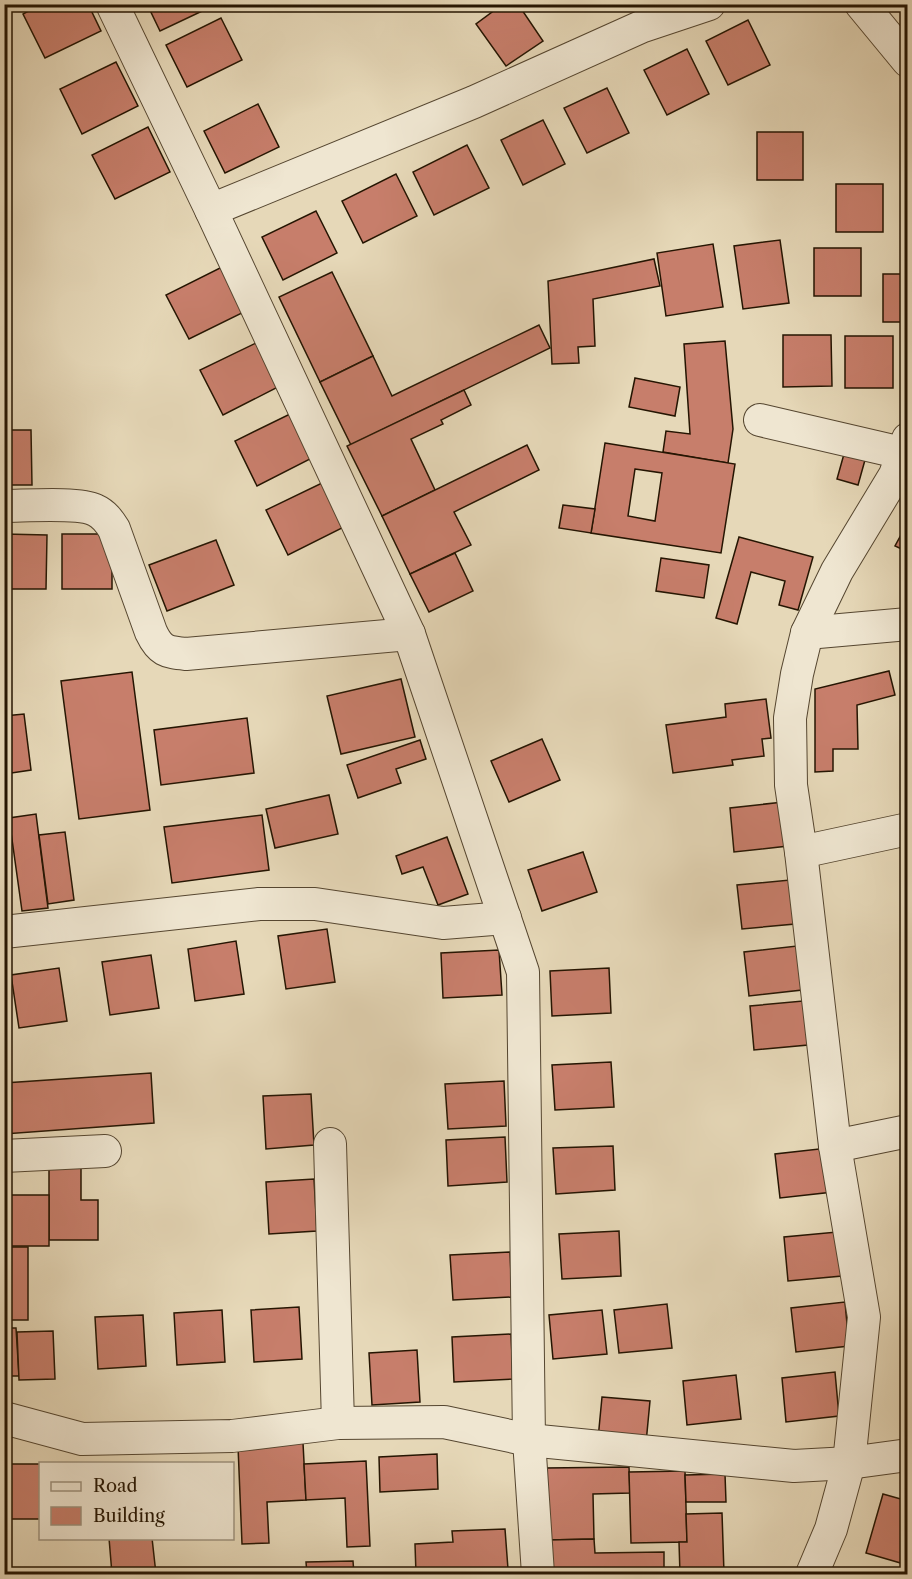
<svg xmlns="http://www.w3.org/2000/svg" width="912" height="1579" font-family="'Libre Caslon Text',serif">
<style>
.building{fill:#c77e6b;stroke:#251502;stroke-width:1.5;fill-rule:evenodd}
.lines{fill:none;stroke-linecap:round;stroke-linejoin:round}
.minor-casing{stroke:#554630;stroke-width:34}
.minor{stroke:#efe6d1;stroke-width:32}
</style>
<rect width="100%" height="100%" fill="#e6d8b8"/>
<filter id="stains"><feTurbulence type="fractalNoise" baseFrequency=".00333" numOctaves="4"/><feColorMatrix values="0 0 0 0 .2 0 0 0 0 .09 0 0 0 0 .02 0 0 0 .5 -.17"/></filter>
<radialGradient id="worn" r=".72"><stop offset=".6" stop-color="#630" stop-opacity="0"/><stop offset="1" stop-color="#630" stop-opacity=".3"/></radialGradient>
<!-- building -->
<g class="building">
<polygon points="41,4 88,4 101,31 45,58 23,14"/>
<polygon points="147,4 215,4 215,5 160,31"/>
<polygon points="503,4 518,4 543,41 506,66 476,24"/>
<polygon points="221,18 242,60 187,87 166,45"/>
<polygon points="748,20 770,65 728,85 706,41"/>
<polygon points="687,49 709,94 667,115 644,70"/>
<polygon points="116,62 138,106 82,134 60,89"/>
<polygon points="607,88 629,133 587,153 564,108"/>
<polygon points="258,104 279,147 225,173 204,131"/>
<polygon points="543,120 565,164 523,185 501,140"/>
<polygon points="148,127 170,172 115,199 92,155"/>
<rect x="757" y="132" width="46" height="48"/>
<polygon points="467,145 489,188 434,215 413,172"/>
<polygon points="396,174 417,216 363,243 342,201"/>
<rect x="836" y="184" width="47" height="48"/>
<polygon points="903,184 908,184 908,232 903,233"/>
<polygon points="316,211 337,253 283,280 262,237"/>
<rect x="4" y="236" width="6" height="58"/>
<polygon points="780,240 789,303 743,309 734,246"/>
<polygon points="713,244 723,307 666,316 657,253"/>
<rect x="814" y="248" width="47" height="48"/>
<polygon points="654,259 660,286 593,299 595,346 578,347 579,363 552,364 548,281"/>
<polygon points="222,267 244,312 189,339 166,295"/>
<polygon points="332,272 373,356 320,382 279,297"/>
<rect x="883" y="274" width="25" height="48"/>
<polygon points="539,325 550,348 351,445 320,382 373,356 392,396"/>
<rect x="4" y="330" width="2" height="31"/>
<polygon points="783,335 831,335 832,386 783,387"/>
<rect x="845" y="336" width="48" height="52"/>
<polygon points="725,341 733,429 728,463 663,452 666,431 690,434 684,344"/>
<polygon points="256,343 278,387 223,415 200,370"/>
<polygon points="635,378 680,387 675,416 629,407"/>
<polygon points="464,390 471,405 441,420 443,424 411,439 435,490 382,516 347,446"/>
<polygon points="290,414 312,458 257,486 235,441"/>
<polygon points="4,430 31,430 32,485 4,485"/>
<path d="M 605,443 L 735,464 L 721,553 L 591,533 ZM 635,469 L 662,473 L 655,521 L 628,516 Z"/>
<polygon points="527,445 539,470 454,512 471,545 410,574 382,516"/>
<polygon points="844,454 865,460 858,485 837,479"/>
<polygon points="322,483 344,527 288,555 266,510"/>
<polygon points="563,505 595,509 591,533 559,528"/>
<polygon points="908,522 908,552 895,546"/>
<polygon points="4,534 47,535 46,589 4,589"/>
<rect x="62" y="534" width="50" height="55"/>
<polygon points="739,537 813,557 798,610 779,605 785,581 751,572 737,624 716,618"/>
<polygon points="216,540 234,585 167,611 149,565"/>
<polygon points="455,553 473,591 429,612 410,574"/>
<polygon points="661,558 709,565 704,598 656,591"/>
<polygon points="889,671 895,695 857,705 858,749 833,749 833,771 815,772 815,689"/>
<polygon points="132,672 150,810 79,819 61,681"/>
<polygon points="401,679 415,737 341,754 327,696"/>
<polygon points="766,699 771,738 762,739 764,756 732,760 733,765 673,773 666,725 726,717 725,704"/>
<polygon points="24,714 31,770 5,774 4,716"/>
<polygon points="247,718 254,773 161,785 154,730"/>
<polygon points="542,739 560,780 509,802 491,761"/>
<polygon points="420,740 426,759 396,769 401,783 358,798 347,765"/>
<polygon points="329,795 338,834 275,848 266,809"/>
<polygon points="783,802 788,846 734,852 730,808"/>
<polygon points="36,814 48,908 22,911 9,818"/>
<polygon points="262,815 269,870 172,883 164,827"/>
<polygon points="65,832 74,900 48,904 39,835"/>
<polygon points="447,837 468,894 438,905 423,867 402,874 396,856"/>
<polygon points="583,852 597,892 542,911 528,870"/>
<polygon points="790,880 795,924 742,929 737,885"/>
<polygon points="327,929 335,982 286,989 278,936"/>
<polygon points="236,941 244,994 195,1001 188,949"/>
<polygon points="797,946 802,990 749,996 744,952"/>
<polygon points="499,950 502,995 443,998 441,953"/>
<polygon points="151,955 159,1008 110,1015 102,962"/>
<polygon points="59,968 67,1021 19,1028 11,975"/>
<polygon points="609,968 611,1013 552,1016 550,971"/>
<polygon points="803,1001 808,1045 754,1050 750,1006"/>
<polygon points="908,1059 908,1078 903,1060"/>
<polygon points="611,1062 614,1107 555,1110 552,1065"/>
<polygon points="151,1073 154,1123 4,1134 4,1083"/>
<polygon points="504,1081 506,1126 448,1129 445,1084"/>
<polygon points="311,1094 314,1145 266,1149 263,1096"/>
<polygon points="505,1137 507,1182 448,1186 446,1140"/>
<polygon points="613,1146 615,1190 556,1194 553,1148"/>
<polygon points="828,1148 833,1192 780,1198 775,1154"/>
<polygon points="49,1163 81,1163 81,1200 98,1200 98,1240 49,1240"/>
<polygon points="314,1179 317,1231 269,1234 266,1182"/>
<rect x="4" y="1195" width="45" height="51"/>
<polygon points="619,1231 621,1276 562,1279 559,1234"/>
<polygon points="837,1232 842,1276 788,1281 784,1237"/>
<rect x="4" y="1247" width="24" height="73"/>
<polygon points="510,1252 512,1297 453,1300 450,1255"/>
<polygon points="845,1302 849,1346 796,1352 791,1308"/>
<polygon points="667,1304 672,1348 619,1353 614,1310"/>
<polygon points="299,1307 302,1359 254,1362 251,1310"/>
<polygon points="222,1310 225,1362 177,1365 174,1313"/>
<polygon points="602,1310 607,1354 553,1359 549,1315"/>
<polygon points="143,1315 146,1366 98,1369 95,1317"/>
<polygon points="4,1328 16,1328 19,1376 4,1376"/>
<polygon points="53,1331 55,1379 19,1380 17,1332"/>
<polygon points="511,1334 513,1379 454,1382 452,1337"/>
<polygon points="417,1350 420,1402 372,1405 369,1353"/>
<polygon points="835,1372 839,1416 786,1422 782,1378"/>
<polygon points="736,1375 741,1419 687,1425 683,1381"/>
<polygon points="602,1397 650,1401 646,1443 598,1439"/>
<polygon points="303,1443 306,1500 267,1502 269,1543 242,1544 238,1446"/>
<polygon points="437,1454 438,1489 380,1492 379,1457"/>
<polygon points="366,1461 370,1546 347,1547 345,1498 306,1500 304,1464"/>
<rect x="10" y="1464" width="30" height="55"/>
<polygon points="629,1467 630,1493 593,1494 594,1539 548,1540 546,1468"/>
<polygon points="685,1471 687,1542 631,1543 629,1472"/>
<polygon points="725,1474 726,1502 686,1502 685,1475"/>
<polygon points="883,1494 908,1501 908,1552 904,1564 866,1553"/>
<polygon points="722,1513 724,1573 680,1574 679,1542 687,1542 686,1514"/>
<polygon points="505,1529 508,1569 416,1574 415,1544 453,1542 452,1531"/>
<polygon points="109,1538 152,1538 156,1574 112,1574"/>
<polygon points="594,1539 595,1553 664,1552 664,1574 549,1574 548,1540"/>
<polygon points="353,1561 354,1574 307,1574 306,1562"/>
<polygon points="508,1569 508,1574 420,1574"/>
</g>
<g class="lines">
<defs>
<g id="minor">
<polyline points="112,4 211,210 409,634 523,972 529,1440 538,1574"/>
<polyline points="861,4 908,61"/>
<polyline points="211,210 474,102 643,26 709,4"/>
<polyline points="760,420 902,453"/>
<path d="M 4,506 C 25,506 79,502 95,510 C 104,514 109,521 114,529 L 151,632 C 160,651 166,652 186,654 L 409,634"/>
<polyline points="807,633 908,624"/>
<polyline points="801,852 908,829"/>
<polyline points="4,932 259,904 315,904 443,923 505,918"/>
<polyline points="330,1144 338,1423"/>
<polyline points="835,1146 908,1131"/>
<polyline points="4,1156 105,1151"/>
<polyline points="4,1418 82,1439 232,1436 338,1423 444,1422 529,1440 794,1466 849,1463 908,1455"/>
<polyline points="812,1574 831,1529 849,1463 864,1317 835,1146 801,852 791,785 790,718 797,674 807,633 837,571 895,475 908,439"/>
</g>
</defs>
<!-- minor casing -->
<use href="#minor" class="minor-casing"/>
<!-- minor -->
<use href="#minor" class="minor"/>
</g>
<!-- margin -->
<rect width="912" height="1579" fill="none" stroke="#e6d8b8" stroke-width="24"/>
<rect x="6" y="6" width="900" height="1567" fill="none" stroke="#251502" stroke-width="3"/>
<rect x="12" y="12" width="888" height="1555" fill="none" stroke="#251502" stroke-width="1.5"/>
<!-- legend -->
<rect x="39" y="1462" width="195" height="78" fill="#efe6d1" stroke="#9e927e" stroke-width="1.5"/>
<rect x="51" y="1482" width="30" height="9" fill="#efe6d1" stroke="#9e927e" stroke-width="1.5"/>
<text x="93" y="1492" font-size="18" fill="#251502">Road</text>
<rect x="51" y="1507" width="30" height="18" fill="#c77e6b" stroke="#9e927e" stroke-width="1.5"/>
<text x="93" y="1522" font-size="18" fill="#251502">Building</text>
<rect width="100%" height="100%" filter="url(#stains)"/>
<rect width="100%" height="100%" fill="url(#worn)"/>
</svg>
